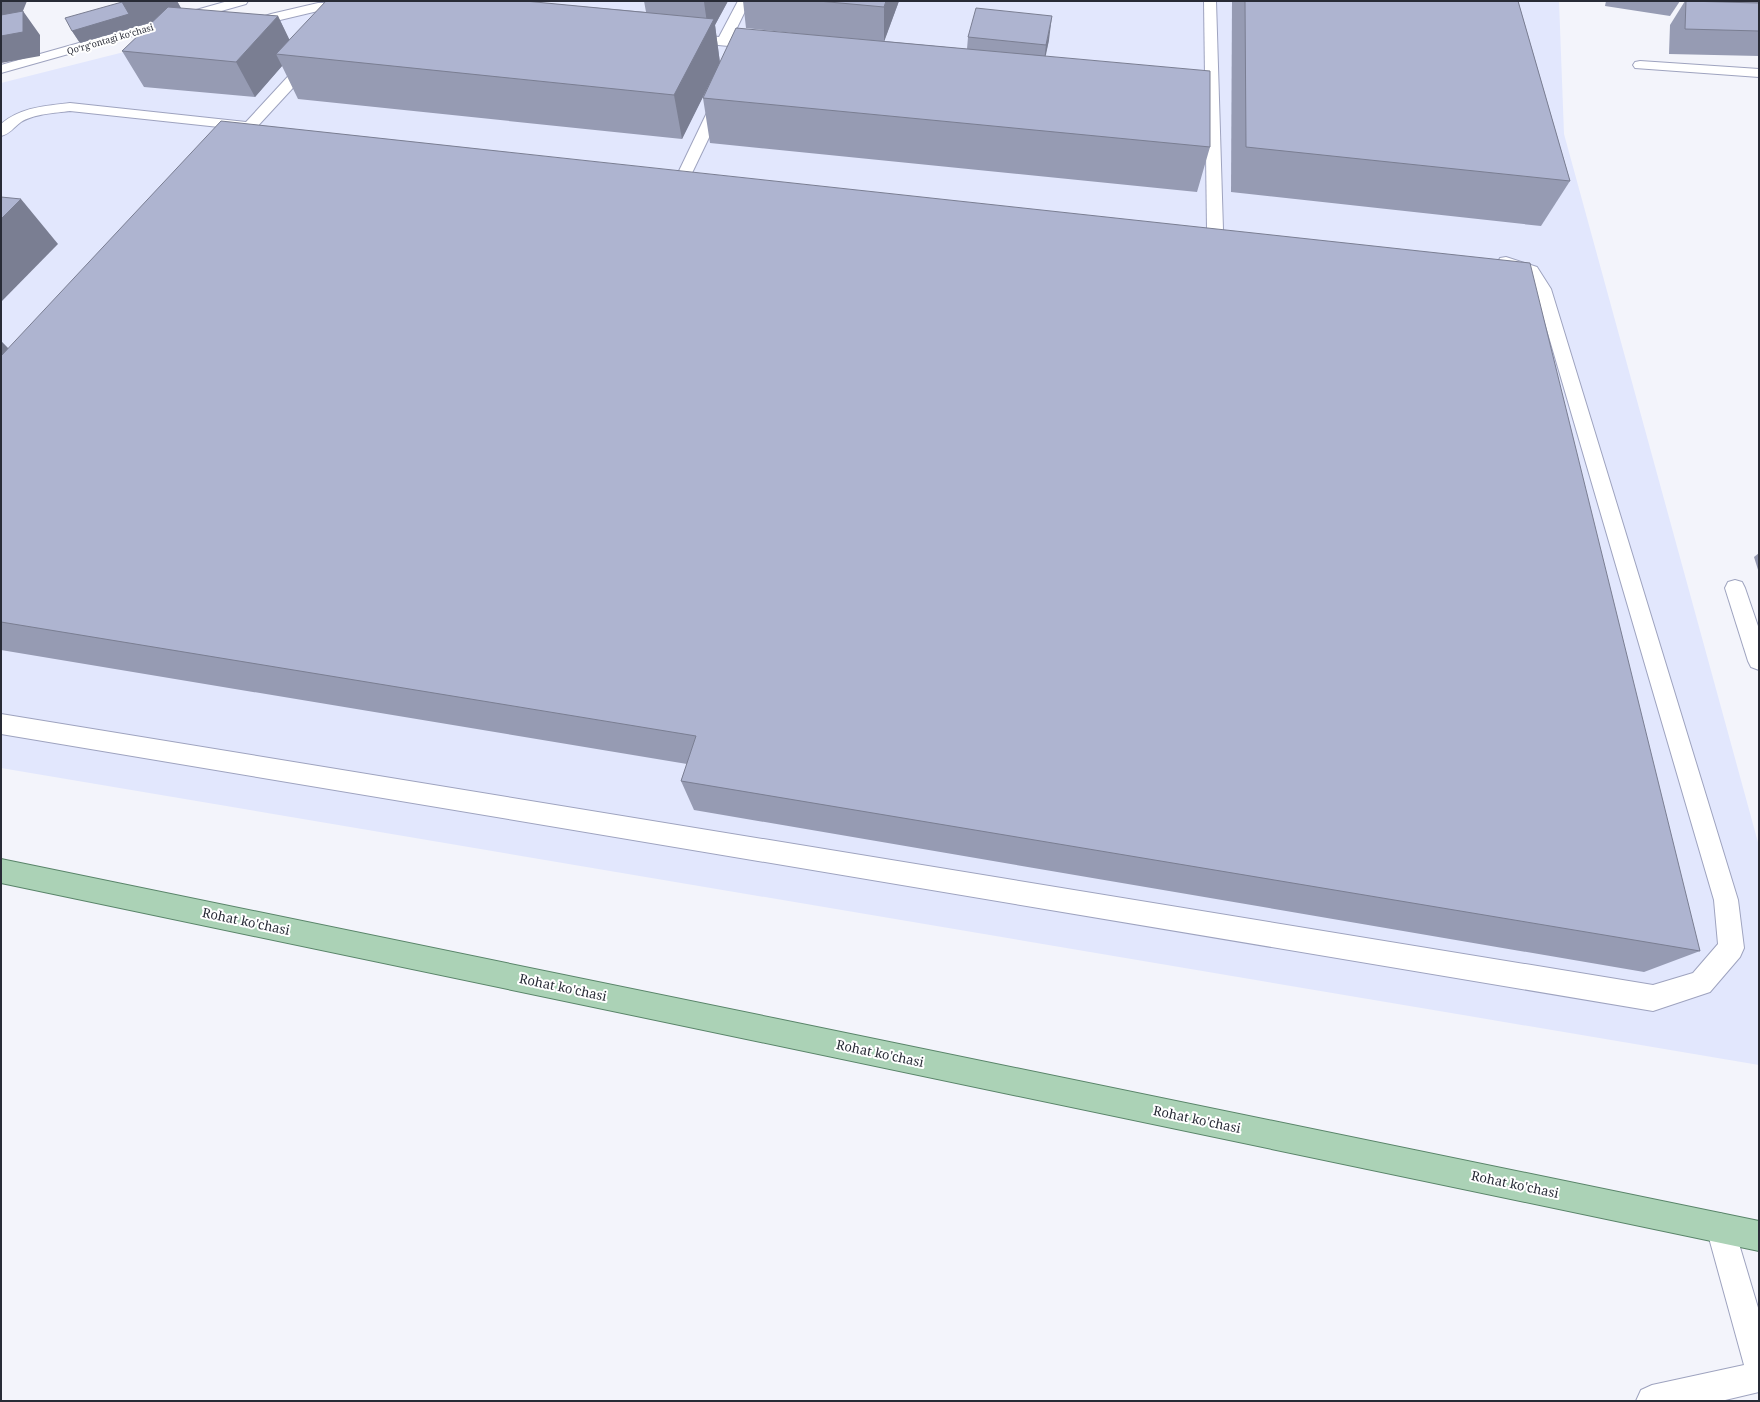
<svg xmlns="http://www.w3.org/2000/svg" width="1760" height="1402" font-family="'Noto Serif',serif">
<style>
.built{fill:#e2e7fd}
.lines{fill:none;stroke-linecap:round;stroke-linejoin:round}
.service-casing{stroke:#9ea3bf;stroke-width:2}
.minor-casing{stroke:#9ea3bf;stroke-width:2}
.primary-casing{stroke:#598469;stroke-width:2}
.service{fill:#fff;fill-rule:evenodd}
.minor{fill:#fff;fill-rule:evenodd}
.primary{fill:#abd2b6;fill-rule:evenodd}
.wall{fill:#969bb3}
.shaded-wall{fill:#7a7e92}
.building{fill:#aeb4d0;stroke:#7a7e92}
.labels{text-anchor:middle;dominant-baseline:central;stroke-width:4;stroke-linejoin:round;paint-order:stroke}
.far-street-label{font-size:9px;fill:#282b36;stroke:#fff}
.near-street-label{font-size:13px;fill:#282b36;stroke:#fff}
</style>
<rect width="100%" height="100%" fill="#f3f4fb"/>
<!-- built -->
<polygon class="built" points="327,1 1559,1 1564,134 1759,846 1759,1065 1,768 1,83"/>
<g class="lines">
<defs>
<g id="service">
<polygon points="738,1 750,1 732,38 765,42 767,45 765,48 760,49 687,42 682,41 680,38 682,35 687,34 719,37"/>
<polygon points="1204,1 1216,1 1223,230 1221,233 1215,235 1209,233 1207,230"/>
<polygon points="318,3 350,3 355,4 356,7 355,10 350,11 318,11 280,20 249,30 244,29 242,26 244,23 271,14"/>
<path d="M 310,57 L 315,58 L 317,61 L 315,64 L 255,129 L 247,130 L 70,111 C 56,113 33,114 21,122 C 14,127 10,134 1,136 L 1,124 C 21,107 45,106 70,103 L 246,122 L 305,58 Z"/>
<polygon points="720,96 725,97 727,100 692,173 690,176 685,177 680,176 678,173 713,100 715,97"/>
<polygon points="1506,257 1537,267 1551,289 1738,900 1744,948 1740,957 1710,992 1653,1011 1,734 1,714 1653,985 1693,973 1718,944 1714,900 1535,289 1525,275 1500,266 1498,262 1500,258"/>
<polygon points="1735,580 1742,582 1745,588 1759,629 1759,670 1751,667 1748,661 1725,588 1728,582"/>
</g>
<g id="minor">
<polygon points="228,1 248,1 246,4 1,73 1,65"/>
<polygon points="1640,61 1759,69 1759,77 1635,68 1633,65 1635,62"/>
<polygon points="1720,1213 1730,1217 1734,1227 1759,1311 1759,1392 1721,1401 1636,1401 1641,1390 1652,1385 1744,1365 1706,1227 1710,1217"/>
</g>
<polygon id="primary" points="1,859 1759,1221 1759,1251 1,883"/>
</defs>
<!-- service casing -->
<use href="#service" class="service-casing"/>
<!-- minor casing -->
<use href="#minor" class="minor-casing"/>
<!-- primary casing -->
<use href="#primary" class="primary-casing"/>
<!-- service -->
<use href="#service" class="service"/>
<!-- minor -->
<use href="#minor" class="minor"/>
<!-- primary -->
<use href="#primary" class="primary"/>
</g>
<!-- wall -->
<g class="wall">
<polygon points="177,1 181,9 278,16 289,40 532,2 646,12 644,1 728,1 715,25 720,63 792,33 746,28 743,1 899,1 884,41 967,49 968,37 1049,40 1045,56 1210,147 1197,192 710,143 703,98 711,80 682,139 298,99 282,66 255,97 144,87 122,51 153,22 80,43 72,31 122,2"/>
<polygon points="1232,1 1518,1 1570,181 1541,226 1231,192"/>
<polygon points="1606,1 1680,1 1670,16 1605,6"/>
<polygon points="1685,1 1734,2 1733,1 1759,1 1759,56 1669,54 1670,25"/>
<polygon points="1,341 8,348 1700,951 1644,972 694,810 681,781 687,764 1,650"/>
<polygon points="1759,553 1759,573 1754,557"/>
</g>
<!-- shaded-wall -->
<g class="shaded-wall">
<polygon points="1,1 27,1 14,33 23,11 40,35 40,56 1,63"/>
<polygon points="127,1 177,1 184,13 80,43 72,31 122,2"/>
<polygon points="704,1 728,1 715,25 720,63 682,139 674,95 708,30 704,2"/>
<polygon points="886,1 899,1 884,42 884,7"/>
<polygon points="278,16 295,51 276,54 282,66 255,97 236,62"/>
<polygon points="1052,16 1049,40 1043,69 1046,45"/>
<polygon points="21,199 58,244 1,302 1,219"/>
<polygon points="1,341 30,371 1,404"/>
</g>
<!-- building -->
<g class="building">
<polygon points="326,1 525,1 714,19 674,95 276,54"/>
<polygon points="818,1 886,1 884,7"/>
<polygon points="1245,1 1518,1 1570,181 1246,147"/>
<polygon points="1686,1 1759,3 1759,31 1685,29"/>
<polygon points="122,2 129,14 72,31 65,18"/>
<polygon points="168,7 278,16 236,62 122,51"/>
<polygon points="976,8 1052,16 1046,45 968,37"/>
<polygon points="23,11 23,32 1,36 1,15"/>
<polygon points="736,28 1210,71 1210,147 703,98"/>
<polygon points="221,121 1530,263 1700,951 681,781 696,736 1,622 1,356"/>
<polygon points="1,197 21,199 1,219"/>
</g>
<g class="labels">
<!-- far-street labels -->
<g class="far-street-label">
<text transform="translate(110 39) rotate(-16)">Qo‘rg‘ontagi ko‘chasi</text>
</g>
<!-- near-street labels -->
<g class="near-street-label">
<text transform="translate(246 921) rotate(12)">Rohat ko'chasi</text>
<text transform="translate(563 987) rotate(12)">Rohat ko'chasi</text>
<text transform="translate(880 1053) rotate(12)">Rohat ko'chasi</text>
<text transform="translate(1197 1119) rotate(12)">Rohat ko'chasi</text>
<text transform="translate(1515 1184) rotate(12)">Rohat ko'chasi</text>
</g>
</g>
<!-- border -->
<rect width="1760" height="1402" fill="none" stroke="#282b36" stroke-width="4"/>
</svg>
